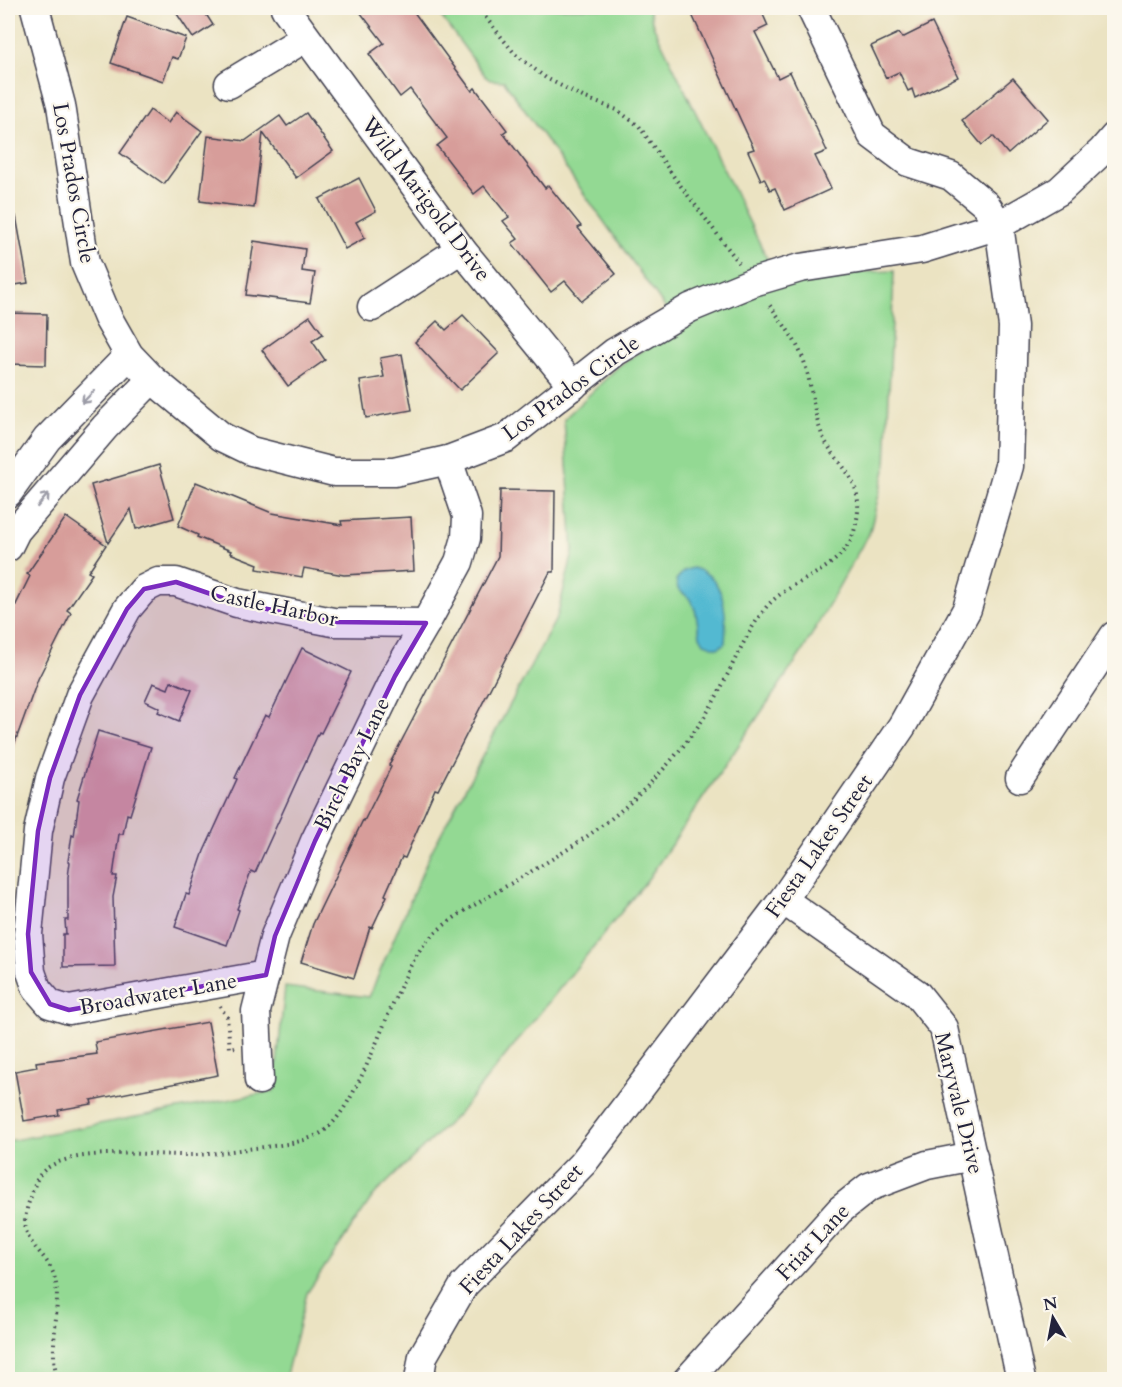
<svg xmlns="http://www.w3.org/2000/svg" width="1122" height="1387" font-family="Cardo,serif">
<style>
.green{fill:#93d993;stroke:#5a7e67;stroke-width:1.5}
.water{fill:#53b9d1;stroke:#3a6e86;stroke-width:1.5}
.building{fill:#d79d9a}
.lines{fill:none;stroke-linecap:round;stroke-linejoin:round}
.minor-casing{stroke:#403f4f;stroke-width:31}
.path{stroke:#403f4f;stroke-width:4;stroke-dasharray:1.5 4.5;stroke-linecap:butt}
.minor{stroke:#fff;stroke-width:28}
.oneway{stroke:#9c9ca7}
.marked{fill:#7b2cbf;fill-opacity:0.2;stroke:#7b2cbf;stroke-width:4.5;stroke-linejoin:round}
.labels{text-anchor:middle;dominant-baseline:central;stroke-width:4.5;stroke-linejoin:round;paint-order:stroke}
.street-label{font-size:22px;fill:#22223b;stroke:#fbf7ec}
</style>
<rect width="100%" height="100%" fill="#fbf7ec"/>
<filter id="ink" filterUnits="userSpaceOnUse"><feTurbulence type="fractalNoise" baseFrequency=".0167" numOctaves="2"/><feDisplacementMap in="SourceGraphic" scale="12" xChannelSelector="R" yChannelSelector="G"/><feConvolveMatrix kernelMatrix="1 2 1 2 8 2 1 2 1" color-interpolation-filters="sRGB"/></filter>
<filter id="wash" filterUnits="userSpaceOnUse"><feTurbulence type="fractalNoise" baseFrequency=".008" numOctaves="4" result="noise"/><feDisplacementMap in="SourceGraphic" scale="24" xChannelSelector="R" yChannelSelector="G"/><feGaussianBlur stdDeviation="1.35" result="paint"/><feColorMatrix in="noise" values="0 0 0 0 0 0 0 0 0 0 0 0 0 0 0 0 0 1.4 0 .05"/><feComposite in="paint" operator="in"/></filter>
<g filter="url(#wash)">
<rect width="100%" height="100%" fill="#ebe3c2"/>
<!-- green -->
<polygon class="green" points="435,8 649,8 653,25 781,287 839,273 894,271 886,466 870,531 802,652 648,879 460,1112 373,1196 307,1293 285,1379 8,1380 8,1141 274,1091 285,987 369,997 431,852 557,617 573,552 564,419 619,366 678,326 504,81 490,80 486,77"/>
<!-- water -->
<path class="water" d="M 692,568 C 726,574 727,617 725,643 L 718,648 L 704,643 L 700,636 L 695,609 L 689,598 L 678,589 L 676,580 L 684,571 Z"/>
<g id="blocks">
<!-- building -->
<g class="building">
<polygon points="173,8 202,8 213,25 193,38"/>
<polygon points="357,8 411,8 472,91 475,88 507,130 503,133 545,188 548,185 581,226 578,228 616,274 582,301 565,281 551,292 512,243 518,239 503,221 509,217 484,186 474,194 437,146 447,138 410,89 400,97 369,54 384,43"/>
<polygon points="689,8 760,8 768,26 755,32 778,78 790,72 827,151 815,156 831,189 785,210 775,188 770,190 764,178 761,180 748,151 754,149"/>
<polygon points="127,17 186,38 178,59 172,57 163,81 111,63"/>
<polygon points="932,23 958,77 915,98 912,89 908,91 899,72 886,78 871,46 899,33 902,38"/>
<polygon points="1013,78 1048,119 1008,154 993,136 982,145 962,121"/>
<polygon points="150,110 168,123 176,112 202,131 164,184 120,153"/>
<polygon points="306,113 333,151 296,178 263,133 254,208 200,201 208,136 245,141 280,116 287,126"/>
<polygon points="359,178 376,211 356,222 365,238 345,249 319,199"/>
<polygon points="16,216 28,283 8,286 8,217"/>
<polygon points="254,241 305,249 302,271 315,273 310,303 246,295"/>
<polygon points="8,313 47,314 46,365 8,364"/>
<polygon points="463,315 499,353 460,390 415,342 437,321 446,330"/>
<polygon points="310,316 323,334 312,341 325,360 288,386 262,350"/>
<polygon points="402,354 412,410 366,418 360,381 384,377 380,358"/>
<polygon points="159,465 174,518 136,529 131,509 108,543 91,485"/>
<polygon points="196,482 272,513 342,525 341,521 411,517 414,571 344,575 304,568 302,577 257,569 258,564 230,553 231,551 197,537 198,535 178,526"/>
<polygon points="500,490 555,491 554,572 550,572 438,790 435,789 405,858 402,857 385,895 387,896 372,928 370,927 354,978 301,962 313,924 363,820 364,821 391,767 389,765 498,556"/>
<polygon points="66,517 106,545 88,572 92,574 67,610 71,613 38,679 10,756 8,755 8,621 30,576 27,574"/>
<polygon points="302,648 351,672 321,733 319,732 255,873 251,871 237,909 239,910 227,945 175,927 186,894 189,895 204,851 237,779 235,778 265,715 269,717"/>
<polygon points="171,681 192,690 179,721 158,712 160,708 145,701 153,683 168,689"/>
<polygon points="98,731 151,747 130,815 127,814 123,834 119,834 113,876 117,876 113,897 115,966 63,967 63,934 66,934 65,920 68,920 68,877 70,862 68,861 72,835 74,836 79,800 77,799"/>
<polygon points="208,1022 218,1075 91,1100 92,1104 58,1110 59,1115 24,1121 15,1071 37,1067 36,1062 97,1054 95,1042"/>
</g>
</g>
</g>
<g filter="url(#ink)">
<use href="#blocks" fill-opacity="0" stroke="#403f4f" stroke-width="1.5"/>
<g class="lines">
<defs>
<g id="minor">
<polyline points="35,8 61,105 85,263 108,318 129,355 152,379 222,437 251,451 334,472 394,472 448,460 506,438 615,352 690,308 753,282 800,268 922,249 999,225 1059,191 1102,151 1114,137"/>
<polyline points="285,8 461,249 573,386"/>
<polyline points="229,84 305,38"/>
<polyline points="372,307 461,249"/>
<polyline points="8,493 47,439 129,355"/>
<polyline points="8,547 16,531 105,427 152,379"/>
<polyline points="1020,778 1114,636"/>
<polyline points="783,900 917,994 944,1028 1021,1380"/>
<polyline points="266,975 69,1010 50,1004 37,989 31,972 28,934 38,831 50,778 80,695 127,609 144,589 158,582 176,582 237,603 333,622 426,623"/>
<polyline points="259,1080 256,1011 275,936 315,841 395,676 426,623 459,562 466,538 467,516 448,460"/>
<polyline points="419,1380 423,1356 464,1285 583,1163 783,900 902,726 967,609 1009,466 1013,326 999,225 986,205 951,176 908,162 872,135 811,8"/>
<polyline points="687,1380 840,1210 869,1187 927,1165 973,1156"/>
</g>
</defs>
<!-- minor casing -->
<use href="#minor" class="minor-casing"/>
<!-- path -->
<g class="path">
<polyline points="478,8 515,54 546,78 583,97 617,110 639,126 674,177 739,263"/>
<polyline points="220,1006 227,1017 230,1048 235,1047"/>
<path d="M 57,1380 C 56,1372 54,1364 54,1356 C 53,1332 59,1308 56,1284 C 50,1246 12,1248 30,1199 C 33,1192 35,1182 39,1176 C 61,1144 156,1156 192,1155 C 210,1155 229,1151 247,1149 C 270,1146 296,1145 317,1135 C 360,1116 391,985 425,943 C 444,921 472,907 496,892 C 544,864 593,837 634,799 C 663,772 695,735 714,701 C 731,670 743,638 764,610 C 785,582 825,577 846,548 C 854,537 859,517 858,503 C 857,477 837,462 825,441 C 812,416 813,383 802,356 C 794,337 780,319 768,303"/>
</g>
<!-- minor -->
<use href="#minor" class="minor"/>
</g>
<!-- one-way arrows -->
<defs><path id="oneway-shaft" d="M-6 0H5M1.5-3L5.5 0L1.5 3" fill="none" stroke-width="1.6" stroke-linecap="round" stroke-linejoin="round" transform="scale(1.5)"/></defs>
<g class="oneway">
<use href="#oneway-shaft" transform="translate(88 397) rotate(134)"/>
<use href="#oneway-shaft" transform="translate(43 500) rotate(-50)"/>
</g>
</g>
<!-- marked area -->
<path class="marked" d="M 176,582 L 237,603 L 333,622 L 426,623 L 395,676 L 315,841 L 275,936 L 266,975 L 69,1010 L 50,1004 L 31,972 L 28,934 L 38,831 L 50,778 L 80,695 L 127,609 L 144,589 Z"/>
<g class="labels">
<!-- street labels -->
<g class="street-label">
<text transform="translate(74 183) rotate(80)">Los Prados Circle</text>
<text transform="translate(426 199) rotate(53)">Wild Marigold Drive</text>
<text transform="translate(571 388) rotate(-36)">Los Prados Circle</text>
<text transform="translate(274 606) rotate(12)">Castle Harbor</text>
<text transform="translate(352 764) rotate(-64)">Birch Bay Lane</text>
<text transform="translate(819 846) rotate(-55)">Fiesta Lakes Street</text>
<text transform="translate(158 994) rotate(-10)">Broadwater Lane</text>
<text transform="translate(959 1103) rotate(76)">Maryvale Drive</text>
<text transform="translate(521 1229) rotate(-47)">Fiesta Lakes Street</text>
<text transform="translate(813 1242) rotate(-47)">Friar Lane</text>
</g>
</g>
<!-- margin -->
<rect width="1122" height="1387" fill="none" stroke="#fbf7ec" stroke-width="30"/>
<!-- north arrow -->
<g transform="translate(1053 1318) rotate(350)" stroke="#fbf7ec" stroke-width="4.5" paint-order="stroke">
<path d="M0-4.5L10 22L0 15L-10 22Z" fill="#22223b"/>
<text y="-9" font-size="16" font-weight="bold" text-anchor="middle" fill="#22223b">N</text>
</g>
</svg>
